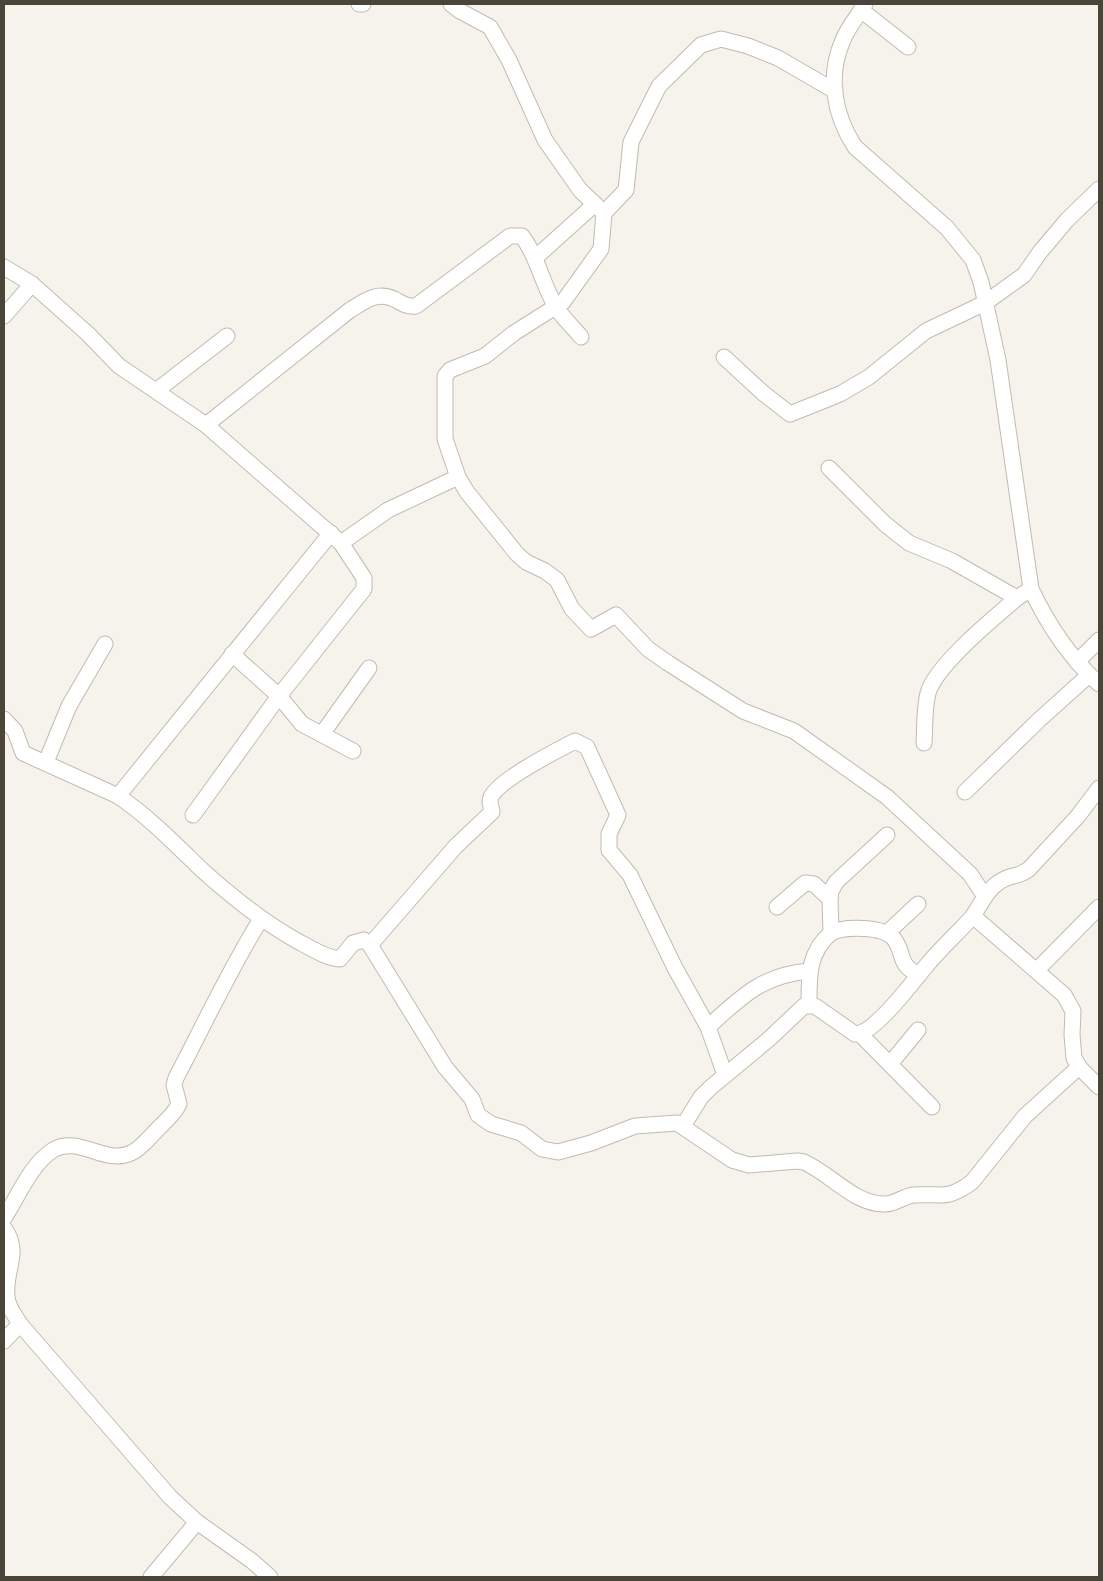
<svg xmlns="http://www.w3.org/2000/svg" width="1103" height="1581" font-family="'DM Sans',sans-serif">
<style>
.lines{fill:none;stroke-linecap:round;stroke-linejoin:round}
.minor-casing{stroke:#c2bbae;stroke-width:17}
.minor{stroke:#fff;stroke-width:15}
</style>
<rect width="100%" height="100%" fill="#f6f3ec"/>
<g class="lines">
<defs>
<g id="minor">
<polyline points="359,4 363,4"/>
<polyline points="451,4 460,11 490,27 509,60 545,140 580,190 604,213"/>
<path d="M 865,4 C 858,16 848,27 843,40 C 827,76 834,115 855,147 L 947,228 L 973,260 L 981,282 L 998,360 L 1031,589 C 1048,625 1069,657 1099,684"/>
<polyline points="861,10 908,47"/>
<polyline points="535,258 595,204"/>
<polyline points="4,267 32,284 88,334 119,366 206,425 341,543 388,510 458,477 467,492 517,554 526,562 545,571 557,580 572,609 591,629 616,615 648,649 668,663 743,711 794,731 887,797 970,874 984,895"/>
<polyline points="4,316 32,284"/>
<polyline points="724,357 763,393 790,414 840,394 869,377 926,331 985,303 1024,275 1040,252 1067,220 1099,189"/>
<polyline points="156,391 227,336"/>
<path d="M 206,425 L 350,310 C 365,301 377,291 394,299 C 402,303 406,307 416,306 L 510,236 L 522,236 C 538,257 542,284 556,307 C 562,317 573,327 581,337"/>
<polyline points="829,468 885,524 909,543 952,561 1017,598 1031,589"/>
<polyline points="458,477 445,439 445,376 450,370 485,356 514,333 563,302 601,249 604,213 626,190 631,142 659,86 701,45 721,39 748,46 778,58 835,91"/>
<path d="M 331,533 L 118,796 C 149,817 175,844 202,870 C 233,898 264,923 301,943 C 313,949 326,958 340,959 L 353,943 L 364,940 L 370,945 L 445,1067 L 472,1099 L 478,1115 L 491,1124 L 521,1133 L 542,1149 L 558,1152 L 591,1143 L 635,1126 L 677,1123 L 732,1160 L 749,1165 L 797,1161 L 804,1162 C 831,1174 855,1205 885,1204 C 896,1204 903,1196 914,1195 C 942,1193 946,1201 972,1182 L 1025,1116 L 1079,1067"/>
<polyline points="232,654 279,696 302,724 353,751"/>
<polyline points="1077,662 1099,640"/>
<polyline points="4,719 15,731 23,753 118,796"/>
<polyline points="322,734 369,668"/>
<path d="M 924,743 C 925,727 924,709 928,693 C 936,665 994,618 1017,598"/>
<polyline points="46,762 69,706 105,644"/>
<polyline points="965,792 1039,720 1089,675"/>
<polyline points="193,815 279,696 364,589 364,578 341,543"/>
<polyline points="777,907 805,883 814,884 830,899"/>
<path d="M 973,916 C 982,902 990,884 1007,878 C 1015,875 1022,875 1029,869 L 1078,816 L 1099,788"/>
<path d="M 831,933 C 844,926 884,926 894,939 C 906,955 896,963 919,975"/>
<polyline points="887,933 918,904"/>
<path d="M 370,945 L 456,846 L 492,812 C 492,807 488,803 491,797 C 500,779 556,751 575,741 L 587,747 L 618,815 L 609,834 L 609,850 L 630,875 L 675,968 L 708,1027 L 725,1075"/>
<polyline points="1037,970 1099,907"/>
<path d="M 809,1004 C 809,977 808,952 831,933 L 830,899 L 831,891 L 836,882 L 887,835"/>
<path d="M 708,1027 C 741,997 762,975 809,971"/>
<polyline points="860,1034 932,1107"/>
<polyline points="890,1064 918,1030"/>
<path d="M 683,1126 L 701,1097 L 710,1088 L 769,1039 L 804,1006 L 815,1006 L 855,1034 C 875,1034 914,980 927,965 C 941,948 958,933 973,916 L 1064,995 L 1073,1011 L 1072,1035 L 1074,1058 L 1079,1067 L 1099,1087"/>
<path d="M 4,1218 C 18,1197 30,1165 53,1150 C 79,1135 105,1165 131,1153 C 140,1149 147,1140 154,1133 C 162,1124 174,1115 179,1104 L 174,1085 L 176,1078 C 204,1025 229,970 261,919"/>
<path d="M 4,1228 C 22,1253 4,1270 7,1296 C 7,1306 15,1315 20,1324 L 170,1497 L 197,1522 L 252,1561 L 270,1577"/>
<polyline points="4,1341 20,1324"/>
<polyline points="151,1577 197,1522"/>
</g>
</defs>
<!-- minor casing -->
<use href="#minor" class="minor-casing"/>
<!-- minor -->
<use href="#minor" class="minor"/>
</g>
<!-- border -->
<rect width="1103" height="1581" fill="none" stroke="#4b4439" stroke-width="10"/>
</svg>
